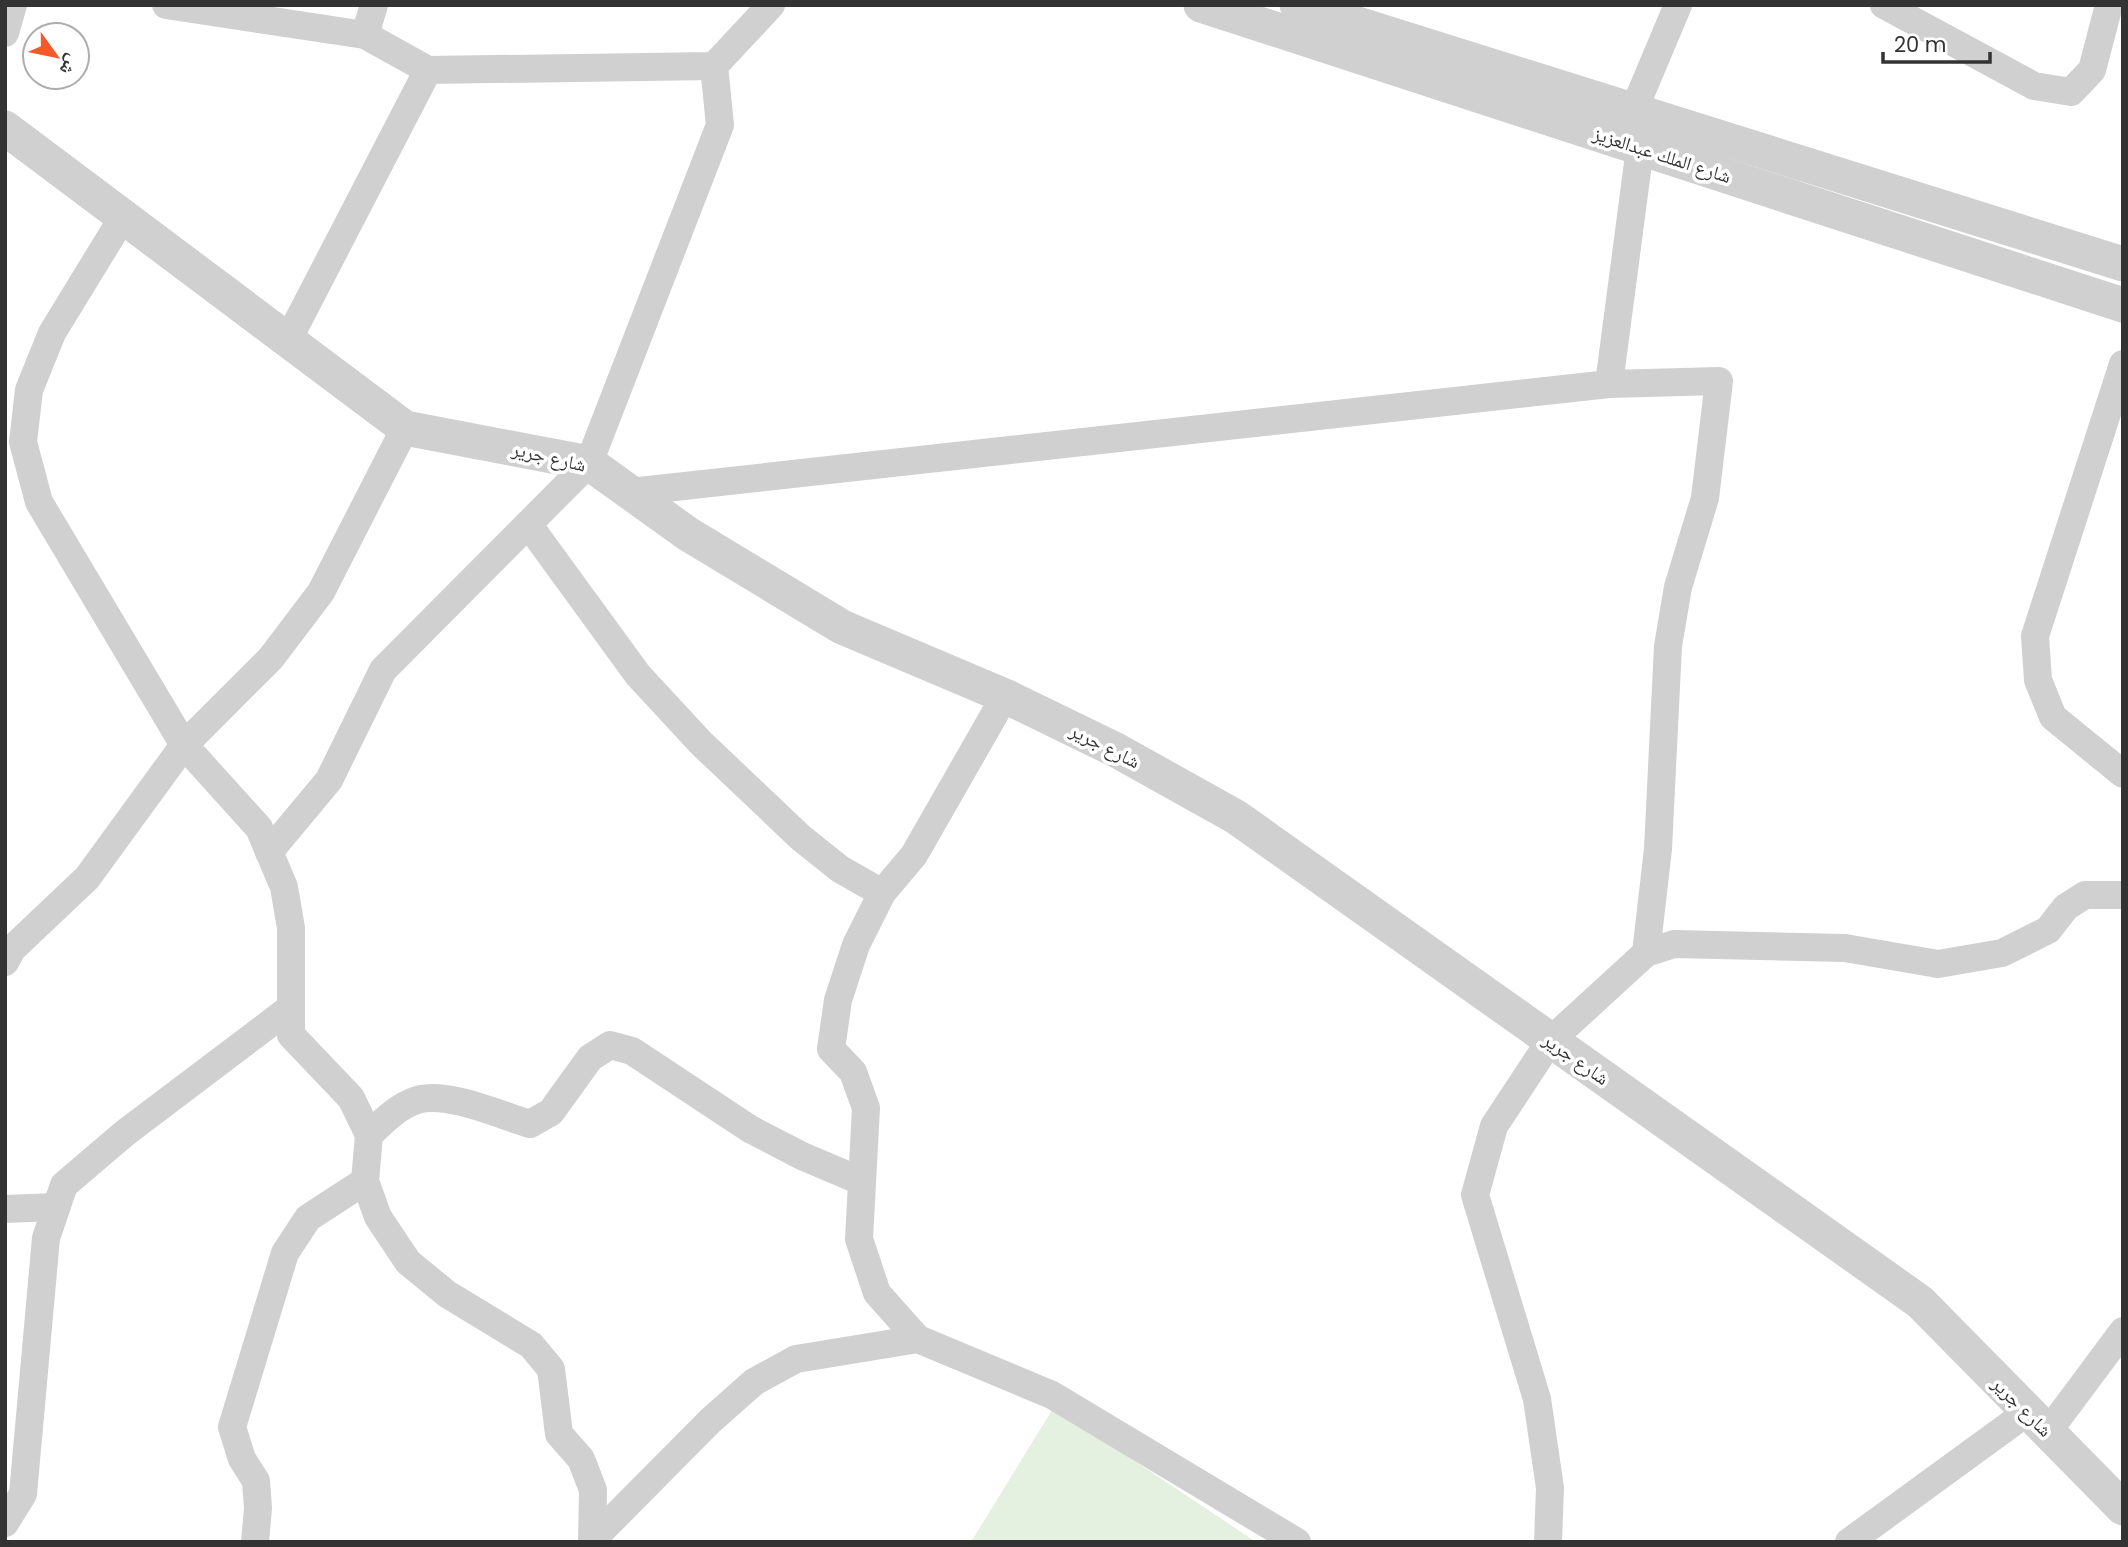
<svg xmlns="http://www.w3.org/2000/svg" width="2128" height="1547" font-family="Poppins,'Noto Naskh Arabic',sans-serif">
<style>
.green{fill:#e4f0e0}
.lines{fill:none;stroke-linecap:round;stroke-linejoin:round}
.minor{stroke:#d0d0d0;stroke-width:28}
.tertiary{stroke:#d0d0d0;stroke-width:35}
.labels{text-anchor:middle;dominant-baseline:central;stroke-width:7;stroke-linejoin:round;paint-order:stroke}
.street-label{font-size:19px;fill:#333;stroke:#fff}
</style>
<rect width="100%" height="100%" fill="#fff"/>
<!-- green -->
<polygon class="green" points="1054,1407 1256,1542 971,1542"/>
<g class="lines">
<!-- minor -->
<g class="minor">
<polyline points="166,5 365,35 428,70"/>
<polyline points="1884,5 2034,86 2071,92 2092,70 2109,5"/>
<polyline points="5,33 13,5"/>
<polyline points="365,35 374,5"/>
<polyline points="1633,112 1678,5"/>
<polyline points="123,217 52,333 29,390 23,442 39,502 184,745 259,828 284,887 291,928 291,1035 351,1098 369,1135 365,1181 378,1217 408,1262 447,1294 531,1345 551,1369 559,1434 581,1459 593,1490 592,1542"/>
<polyline points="288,340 428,70 714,66 771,5"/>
<polyline points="2123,364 2035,636 2038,680 2053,717 2123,774"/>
<polyline points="1609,384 1719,381 1705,498 1678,587 1668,646 1658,849 1646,953"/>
<polyline points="630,492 1609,384 1640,148"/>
<polyline points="528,524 638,675 701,743 800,837 840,869 882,893"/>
<polyline points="1005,696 914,855 882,893 856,945 838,1000 831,1049 853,1072 866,1108 859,1239 877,1293 918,1339 1052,1395 1297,1542"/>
<polyline points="269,852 329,780 383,670 589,463 720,125 714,66"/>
<polyline points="5,962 12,949 87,878 184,745 271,658 321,592 405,428"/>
<path d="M 369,1135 C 383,1122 398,1106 417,1100 C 447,1091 500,1115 530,1124 L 551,1112 L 590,1058 L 610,1045 L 632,1051 L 750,1129 L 802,1156 L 861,1181"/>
<polyline points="5,1209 56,1207"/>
<polyline points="2047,1433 2123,1331"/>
<polyline points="5,1523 23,1494 46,1238 64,1185 125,1133 289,1009"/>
<polyline points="593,1539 710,1421 754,1382 796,1359 918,1339"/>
<polyline points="255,1542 258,1508 256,1481 242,1459 232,1427 285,1253 308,1218 365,1181"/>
<polyline points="1548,1542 1550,1488 1537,1399 1475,1195 1494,1126 1550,1041 1646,953 1674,944 1845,948 1938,964 2002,953 2048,930 2066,907 2085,895 2123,895"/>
<polyline points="1849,1542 2026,1413"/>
</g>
<!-- tertiary -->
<g class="tertiary">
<polyline points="1201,5 2123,305"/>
<polyline points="1297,5 2123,264"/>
<polyline points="5,128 405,428 589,463 688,534 842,627 1005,696 1116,750 1236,817 1920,1302 2123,1508"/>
</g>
</g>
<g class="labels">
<!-- street labels -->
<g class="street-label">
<text transform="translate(1662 155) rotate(18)">شارع الملك عبدالعزيز</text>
<text transform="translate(549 457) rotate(13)">شارع جرير</text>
<text transform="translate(1105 746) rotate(27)">شارع جرير</text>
<text transform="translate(1576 1059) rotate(35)">شارع جرير</text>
<text transform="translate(2022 1407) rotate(45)">شارع جرير</text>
</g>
</g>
<!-- border -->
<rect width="2128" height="1547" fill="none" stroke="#333333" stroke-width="14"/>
<!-- north arrow -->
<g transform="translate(56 56) rotate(123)"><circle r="33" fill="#ffffff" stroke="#adadad" stroke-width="2"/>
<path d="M0-5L12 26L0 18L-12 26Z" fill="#f4592a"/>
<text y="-10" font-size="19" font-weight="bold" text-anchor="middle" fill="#333333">ش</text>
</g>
<!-- scale -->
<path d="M1883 52v10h107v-10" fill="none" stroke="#333333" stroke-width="3.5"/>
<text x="1894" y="52" font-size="21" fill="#333333" stroke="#ffffff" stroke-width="5" paint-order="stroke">20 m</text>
</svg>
